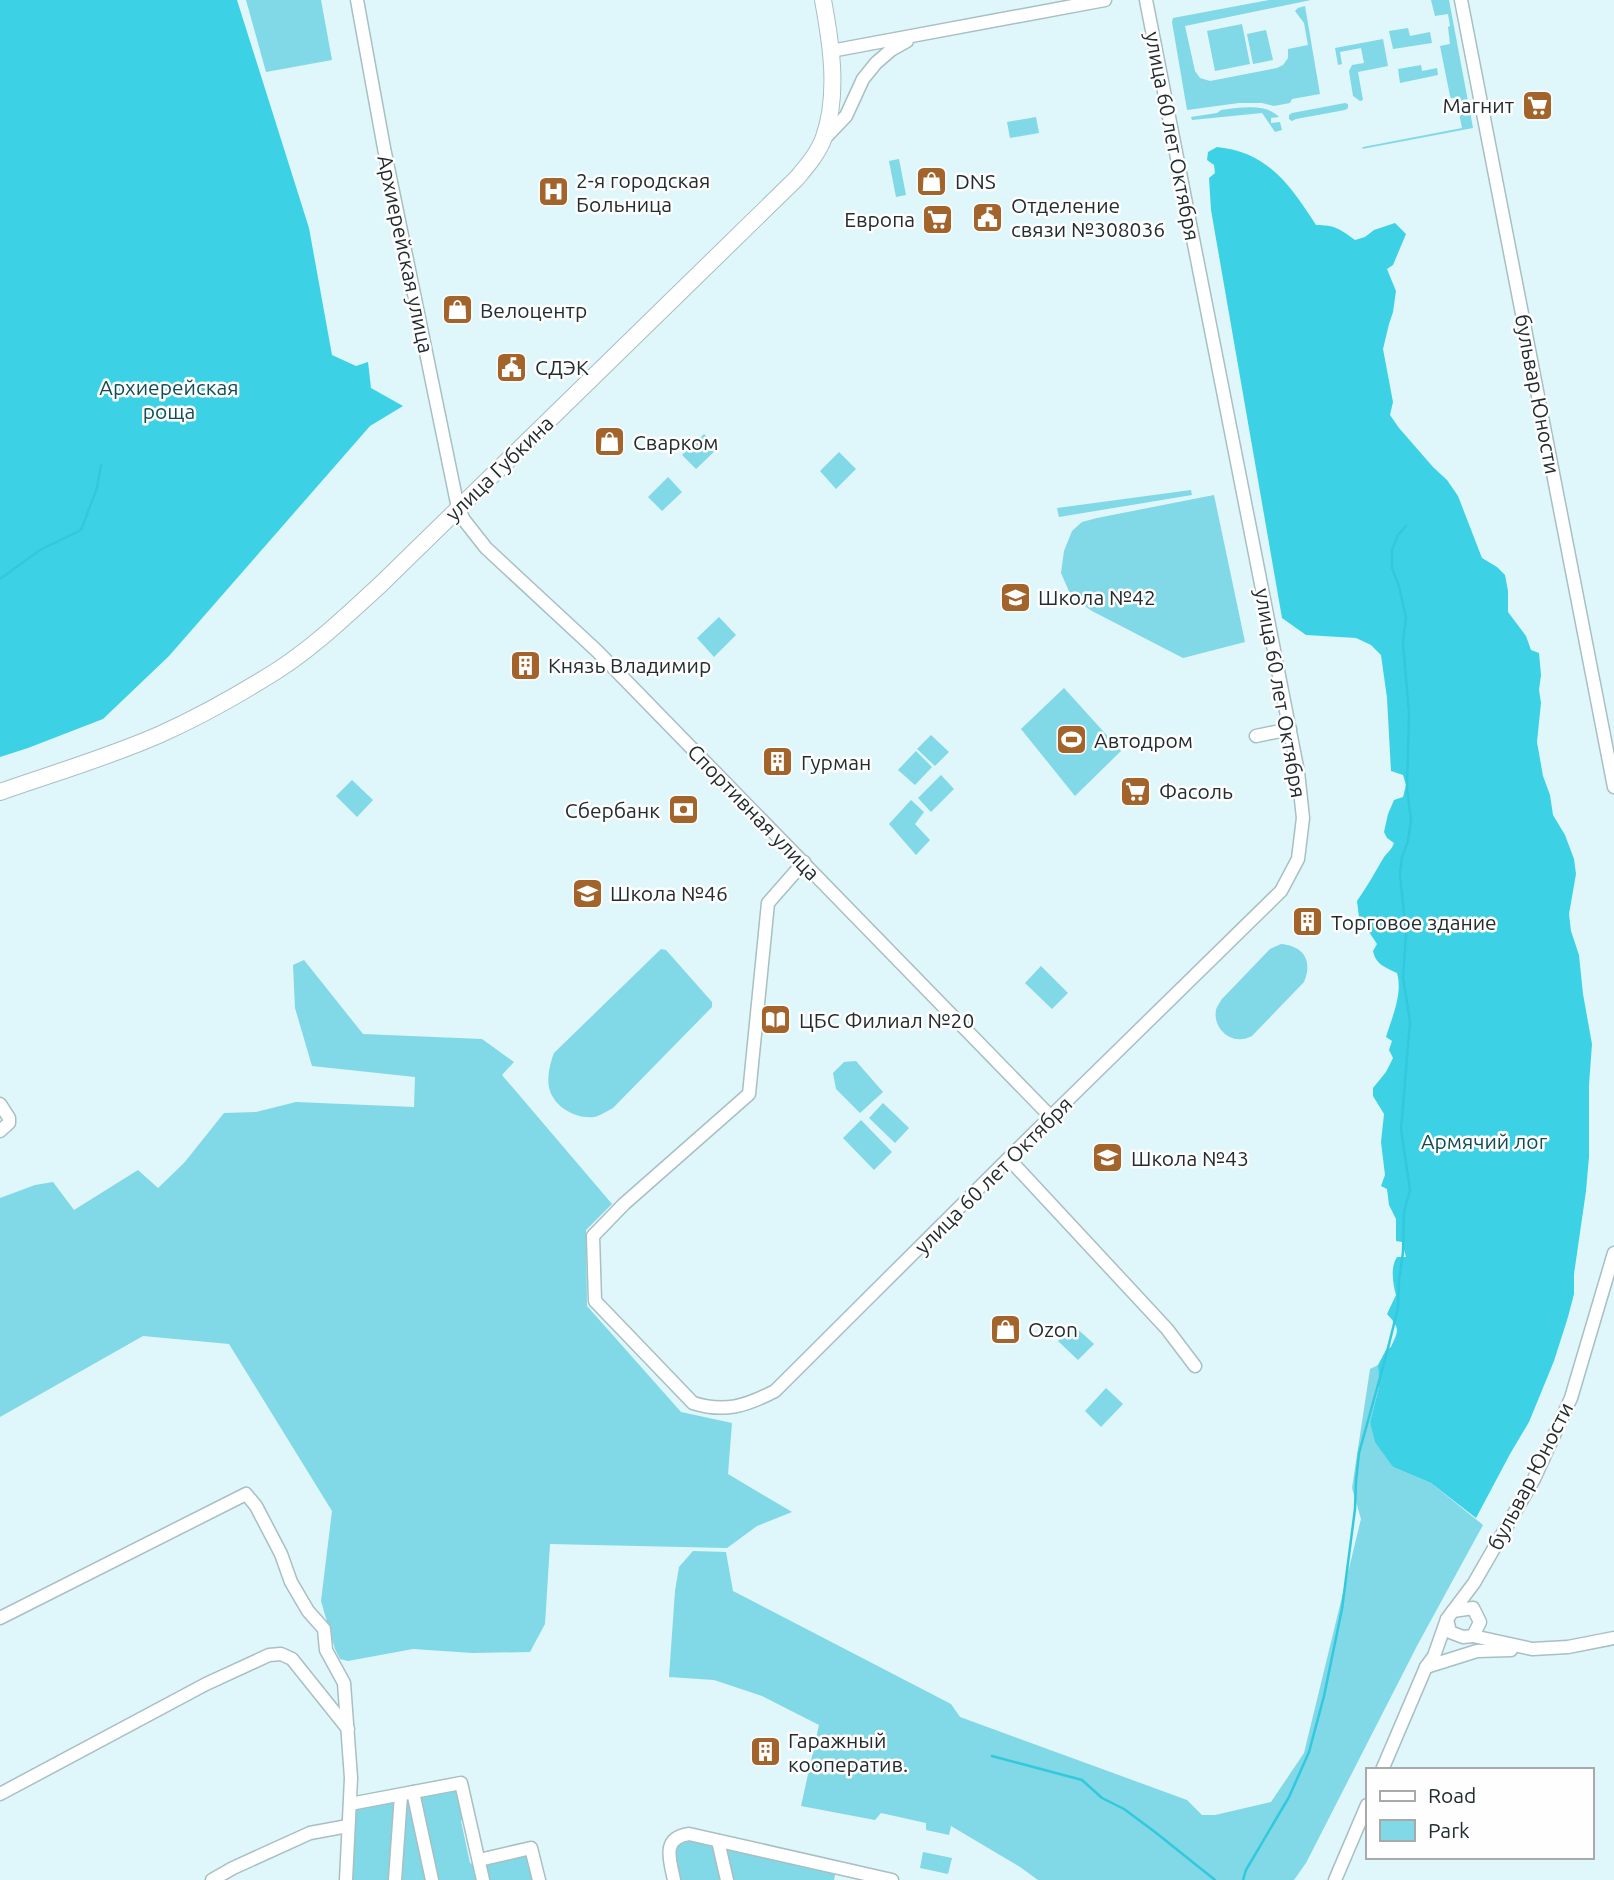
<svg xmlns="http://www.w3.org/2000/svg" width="1614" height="1880" font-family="Ubuntu,sans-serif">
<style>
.green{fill:#81d8e6}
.forest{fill:#3dd1e6}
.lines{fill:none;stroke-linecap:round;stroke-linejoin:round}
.stream{stroke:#32c9de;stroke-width:2.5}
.minor-casing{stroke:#a8bfc3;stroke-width:15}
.major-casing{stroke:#a8bfc3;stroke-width:18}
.minor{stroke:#fff;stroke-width:12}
.major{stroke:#fff;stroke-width:16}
.labels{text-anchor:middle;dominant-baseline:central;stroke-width:5;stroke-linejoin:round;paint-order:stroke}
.poi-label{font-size:21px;fill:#232c2e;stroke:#fefefe;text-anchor:start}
.street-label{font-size:21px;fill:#232c2e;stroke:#fefefe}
.park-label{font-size:21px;fill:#104e57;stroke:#fefefe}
</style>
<rect width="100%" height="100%" fill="#dff6fa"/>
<!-- green -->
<g class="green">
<polygon points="246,0 321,0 332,60 266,72"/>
<polygon points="1269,0 1311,0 1185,26 1195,71 1200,78 1210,81 1277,68 1283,65 1288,58 1288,49 1308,45 1304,23 1295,11 1298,8 1305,6 1320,94 1292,99 1290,103 1274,106 1262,103 1239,103 1187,110 1172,22 1173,18"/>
<polygon points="1431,0 1449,0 1473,128 1362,149 1363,147 1462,128 1456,98 1451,98 1450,96 1440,46 1450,44 1448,27 1450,26 1448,14 1435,16"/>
<polygon points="1242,24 1250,64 1215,71 1207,31"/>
<polygon points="1408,28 1410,36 1430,32 1432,43 1393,49 1389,31"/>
<polygon points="1266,30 1273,60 1253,64 1247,34"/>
<polygon points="1383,39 1388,66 1358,72 1363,100 1360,101 1353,96 1349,71 1352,65 1364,63 1361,48 1340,52 1342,64 1338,65 1335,48"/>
<polygon points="1421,65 1422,71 1437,68 1438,75 1400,83 1398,69"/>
<polygon points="1345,103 1348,104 1348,108 1345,110 1296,119 1292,121 1289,119 1289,115 1292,113"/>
<path d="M 1236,108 C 1251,107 1267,105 1279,117 L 1271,118 L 1271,123 L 1280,122 L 1282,130 L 1275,132 L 1262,113 L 1192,120 L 1191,117 L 1217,113 L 1221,110 Z"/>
<polygon points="1036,117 1039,133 1010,138 1007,122"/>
<polygon points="899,159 906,195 896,197 889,161"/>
<polygon points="704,434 718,448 696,469 682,455"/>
<polygon points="839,452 856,469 836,489 820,471"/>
<polygon points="668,477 682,492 662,511 648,497"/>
<polygon points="1191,490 1192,495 1059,517 1057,508"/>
<polygon points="1214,495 1245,642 1183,658 1092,611 1071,596 1061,573 1064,551 1072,531 1082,522 1097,518"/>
<polygon points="719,617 736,635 714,657 697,638"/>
<polygon points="1064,688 1121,751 1075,796 1021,729"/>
<polygon points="931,735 949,752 935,766 917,749"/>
<polygon points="916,751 932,767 915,785 898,770"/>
<polygon points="941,775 954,789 931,812 918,798"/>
<polygon points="352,780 373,800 357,817 336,796"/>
<polygon points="911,800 924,812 915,824 930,840 916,855 889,824"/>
<path d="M 1281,944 C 1304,946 1313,961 1304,982 L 1252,1036 C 1249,1037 1246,1039 1242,1039 C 1226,1041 1213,1025 1216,1010 C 1216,1008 1221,1001 1221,1000 L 1270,949 Z"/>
<path d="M 661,949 L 666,950 L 712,1002 L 712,1007 L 613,1108 C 607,1111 600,1116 594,1117 C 576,1119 556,1108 550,1091 C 546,1080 550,1063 554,1053 Z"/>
<polygon points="304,960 363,1034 482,1039 514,1062 502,1075 612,1204 586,1230 587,1306 681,1412 732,1423 728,1474 792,1512 757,1526 727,1548 550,1544 545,1624 530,1652 473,1653 413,1649 348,1661 340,1659 335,1649 321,1601 332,1511 229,1344 143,1336 0,1417 0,1198 35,1185 53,1182 74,1210 138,1170 158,1188 184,1163 224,1113 256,1112 296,1102 414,1107 415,1077 312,1066 295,1008 293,965"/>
<polygon points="1041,966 1068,993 1052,1009 1025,983"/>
<polygon points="856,1061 883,1092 860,1113 836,1089 833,1073 844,1062"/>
<polygon points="883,1103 909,1128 895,1143 869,1118"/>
<polygon points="861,1120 892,1152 874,1170 843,1138"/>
<polygon points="1073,1325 1094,1344 1078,1360 1058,1341"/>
<polygon points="1378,1365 1379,1387 1370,1422 1393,1467 1431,1483 1483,1525 1418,1644 1306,1863 1294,1880 1038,1880 1020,1867 951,1826 949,1835 926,1830 926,1823 881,1813 875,1820 801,1806 819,1725 762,1696 714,1680 669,1677 675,1591 679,1567 693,1551 726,1552 733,1591 951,1704 960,1717 1187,1800 1202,1815 1215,1815 1271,1802 1304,1753 1361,1519 1352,1488 1370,1369"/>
<polygon points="1106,1388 1123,1404 1101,1427 1085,1411"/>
<polygon points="459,1786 466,1815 461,1821 470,1863 477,1866 480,1880 434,1880 416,1794"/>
<polygon points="411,1795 429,1880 398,1880 404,1796"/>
<polygon points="399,1797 393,1880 348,1880 352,1806"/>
<polygon points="679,1837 717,1844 725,1880 675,1880 673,1842"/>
<polygon points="721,1844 836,1870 834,1880 729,1880"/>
<polygon points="529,1850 537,1880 486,1880 481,1861"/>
<polygon points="923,1852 952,1858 948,1874 920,1868"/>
</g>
<!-- forest -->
<g class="forest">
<polygon points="0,0 237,0 309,228 332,355 356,366 368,362 371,388 403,406 370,426 169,656 103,719 28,748 0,757"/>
<path d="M 1217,147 C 1268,152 1290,185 1316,225 C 1335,225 1340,229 1355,240 L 1365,237 L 1374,230 L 1395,223 L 1406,234 L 1393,265 L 1387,269 L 1396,291 L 1393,312 L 1389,324 L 1383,349 L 1393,402 L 1390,415 L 1399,428 L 1433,467 L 1447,480 L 1458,496 L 1482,558 L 1497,567 L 1505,575 L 1508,591 L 1508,612 L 1526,636 L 1531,650 L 1539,653 L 1541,675 L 1539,690 L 1541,703 L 1537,742 L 1543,776 L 1550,795 L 1553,815 L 1565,835 L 1574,859 L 1576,874 L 1569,914 L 1571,931 L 1579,955 L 1583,994 L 1592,1044 L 1589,1085 L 1589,1157 L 1586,1191 L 1574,1274 L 1574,1294 L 1568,1317 L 1554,1361 L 1529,1422 L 1510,1454 L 1476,1518 L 1431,1483 L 1393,1467 L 1375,1442 L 1370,1422 L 1379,1387 L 1378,1365 L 1386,1350 L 1391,1347 C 1399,1330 1400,1328 1387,1314 L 1396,1295 C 1393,1284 1390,1267 1397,1257 L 1406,1257 L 1402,1242 L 1396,1241 L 1396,1219 L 1389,1205 L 1387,1189 L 1381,1186 L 1385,1175 L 1381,1142 L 1384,1114 L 1373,1096 L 1373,1088 L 1386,1072 L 1393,1058 L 1389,1050 L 1392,1041 L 1386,1037 C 1392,1017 1403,994 1397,973 C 1385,967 1376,965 1373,951 L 1377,944 L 1369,932 L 1360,925 L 1357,901 C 1367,887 1375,872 1384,857 C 1388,852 1392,849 1394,843 L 1387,838 L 1384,832 L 1388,814 L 1394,800 L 1403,797 L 1406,785 L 1403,775 L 1391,771 L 1387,698 L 1381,655 L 1371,645 L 1356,638 L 1306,635 L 1282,618 L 1211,210 L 1209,178 L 1215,173 L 1214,165 L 1207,160 L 1208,152 Z"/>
</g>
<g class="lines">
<!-- stream -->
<g class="stream">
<polyline points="0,579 40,550 81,530 97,488 101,465"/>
<polyline points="992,1756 1082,1780 1102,1798 1124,1809 1155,1832 1215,1880"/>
<polyline points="1243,1880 1246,1870 1289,1797 1309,1752 1324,1696 1342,1609 1355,1509 1356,1481 1359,1453 1386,1356 1398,1308 1399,1281 1403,1252 1404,1212 1410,1190 1401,1129 1410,1022 1403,977 1406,935 1400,874 1402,857 1408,841 1411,820 1407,787 1409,714 1403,642 1406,618 1399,586 1392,568 1392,550 1398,535 1406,526"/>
</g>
<defs>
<g id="minor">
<polyline points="357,0 384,148 458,508 464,520 486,548 597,651 1051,1117"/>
<polyline points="1461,0 1614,787"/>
<polyline points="831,51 1105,0"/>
<polyline points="824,139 846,116 863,79 876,63 891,50 907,41"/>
<polyline points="1256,736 1290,729"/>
<path d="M 804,862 L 768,903 L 749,1094 L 624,1204 L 593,1236 L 595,1301 L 693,1403 C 725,1413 746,1406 775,1391 L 1036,1131 L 1281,891 L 1298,859 L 1303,818 L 1298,772 L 1146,0"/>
<polyline points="0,1104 9,1118 9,1123 0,1131"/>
<polyline points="1009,1159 1167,1329 1195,1366"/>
<polygon points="1473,1608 1480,1622 1473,1636 1463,1637 1450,1632 1447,1619 1453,1611"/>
<polyline points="1453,1611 1474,1583 1534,1479 1571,1398 1614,1253"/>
<polyline points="0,1618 246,1494 256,1506 281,1554 291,1582 308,1611 324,1629 326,1650 344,1683 351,1778 346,1880"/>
<polyline points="1473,1636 1532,1649 1568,1647 1614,1638"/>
<polyline points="1426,1667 1477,1651 1511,1650"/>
<polyline points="1382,1770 1426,1667 1434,1656 1447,1619"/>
<polyline points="413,1792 432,1880"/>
<polyline points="0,1794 206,1684 269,1655 281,1654 292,1659 348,1729"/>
<polyline points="350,1804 461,1783 483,1880"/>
<polyline points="718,1841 727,1880"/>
<polyline points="479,1860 531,1848 539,1880"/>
<polyline points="212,1880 233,1868 310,1833 348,1826"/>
<polyline points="395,1880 401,1795"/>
<path d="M 674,1880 C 670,1860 661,1838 689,1834 L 892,1880"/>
<polyline points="1335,1880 1367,1805"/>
</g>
<path id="major" d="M 0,792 C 54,773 109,757 161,734 C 201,716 240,694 278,670 C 315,646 347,615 380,585 L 797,178 C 807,166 819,152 824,137 C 839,94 831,43 823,0"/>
</defs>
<!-- minor casing -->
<use href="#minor" class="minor-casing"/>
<!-- major casing -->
<use href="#major" class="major-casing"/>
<!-- minor -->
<use href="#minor" class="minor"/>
<!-- major -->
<use href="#major" class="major"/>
</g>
<!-- icons -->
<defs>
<symbol id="supermarket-square" viewBox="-11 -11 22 22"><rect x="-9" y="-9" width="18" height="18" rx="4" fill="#a3642c" stroke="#fefefe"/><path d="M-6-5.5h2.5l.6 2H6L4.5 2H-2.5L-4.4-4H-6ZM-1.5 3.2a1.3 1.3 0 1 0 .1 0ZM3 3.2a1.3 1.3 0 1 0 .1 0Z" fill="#fff"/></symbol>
<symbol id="shop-square" viewBox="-11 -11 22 22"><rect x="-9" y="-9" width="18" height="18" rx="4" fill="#a3642c" stroke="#fefefe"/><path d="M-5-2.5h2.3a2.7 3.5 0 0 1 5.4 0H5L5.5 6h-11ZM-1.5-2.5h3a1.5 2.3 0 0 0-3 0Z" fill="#fff"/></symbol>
<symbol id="hospital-square" viewBox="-11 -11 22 22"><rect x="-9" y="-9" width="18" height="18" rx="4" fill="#a3642c" stroke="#fefefe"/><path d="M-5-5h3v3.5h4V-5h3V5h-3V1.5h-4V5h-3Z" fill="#fff"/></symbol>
<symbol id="civic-square" viewBox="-11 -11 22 22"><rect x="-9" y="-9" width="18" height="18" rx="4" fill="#a3642c" stroke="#fefefe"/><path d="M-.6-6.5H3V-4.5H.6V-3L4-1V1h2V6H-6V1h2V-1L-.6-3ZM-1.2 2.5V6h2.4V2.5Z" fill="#fff"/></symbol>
<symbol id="school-square" viewBox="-11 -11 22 22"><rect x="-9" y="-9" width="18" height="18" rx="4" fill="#a3642c" stroke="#fefefe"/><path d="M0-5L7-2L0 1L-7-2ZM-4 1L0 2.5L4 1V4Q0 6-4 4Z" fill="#fff"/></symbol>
<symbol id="building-square" viewBox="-11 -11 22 22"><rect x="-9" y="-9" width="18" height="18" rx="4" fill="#a3642c" stroke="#fefefe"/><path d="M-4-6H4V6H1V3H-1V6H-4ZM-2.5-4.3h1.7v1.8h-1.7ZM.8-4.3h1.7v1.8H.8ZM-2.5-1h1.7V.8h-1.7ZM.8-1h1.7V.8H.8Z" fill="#fff"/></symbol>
<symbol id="stadium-square" viewBox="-11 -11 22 22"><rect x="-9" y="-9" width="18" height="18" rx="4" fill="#a3642c" stroke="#fefefe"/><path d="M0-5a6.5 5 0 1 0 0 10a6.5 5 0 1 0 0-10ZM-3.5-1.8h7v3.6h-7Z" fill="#fff"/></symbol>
<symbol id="bank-square" viewBox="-11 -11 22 22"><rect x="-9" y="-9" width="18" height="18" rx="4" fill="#a3642c" stroke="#fefefe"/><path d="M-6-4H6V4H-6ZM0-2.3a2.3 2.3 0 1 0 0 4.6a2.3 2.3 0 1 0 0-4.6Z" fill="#fff"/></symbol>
<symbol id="library-square" viewBox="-11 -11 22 22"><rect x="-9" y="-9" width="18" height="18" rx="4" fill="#a3642c" stroke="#fefefe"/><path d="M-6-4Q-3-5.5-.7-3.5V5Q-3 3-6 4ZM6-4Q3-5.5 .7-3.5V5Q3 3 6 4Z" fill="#fff"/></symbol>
</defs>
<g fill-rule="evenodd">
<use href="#supermarket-square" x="1520" y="88" width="35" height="35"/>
<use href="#shop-square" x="914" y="164" width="35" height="35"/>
<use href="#hospital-square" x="536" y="174" width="35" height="35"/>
<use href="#civic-square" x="970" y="200" width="35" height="35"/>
<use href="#supermarket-square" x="920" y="202" width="35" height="35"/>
<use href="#shop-square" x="440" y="292" width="35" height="35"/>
<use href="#civic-square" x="494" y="350" width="35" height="35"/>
<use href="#shop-square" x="592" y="424" width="35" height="35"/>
<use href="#school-square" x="998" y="580" width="35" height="35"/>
<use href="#building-square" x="508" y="648" width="35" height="35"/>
<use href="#stadium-square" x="1054" y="722" width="35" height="35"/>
<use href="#building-square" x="760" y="744" width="35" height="35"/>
<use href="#supermarket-square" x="1118" y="774" width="35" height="35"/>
<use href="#bank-square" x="666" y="792" width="35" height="35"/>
<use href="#school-square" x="570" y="876" width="35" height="35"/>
<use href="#building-square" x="1290" y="904" width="35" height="35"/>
<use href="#library-square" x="758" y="1002" width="35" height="35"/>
<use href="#school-square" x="1090" y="1140" width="35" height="35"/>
<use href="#shop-square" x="988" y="1312" width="35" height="35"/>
<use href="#building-square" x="748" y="1734" width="35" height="35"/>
</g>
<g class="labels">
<!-- poi labels -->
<g class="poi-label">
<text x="1514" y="105" text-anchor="end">Магнит</text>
<text x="576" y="180">2-я городская<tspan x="576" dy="24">Больница</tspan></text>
<text x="955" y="181">DNS</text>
<text x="1011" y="205">Отделение<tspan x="1011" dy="24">связи №308036</tspan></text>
<text x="915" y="219" text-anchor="end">Европа</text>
<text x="480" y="310">Велоцентр</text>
<text x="535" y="367">СДЭК</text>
<text x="633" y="442">Сварком</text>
<text x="1038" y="597">Школа №42</text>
<text x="548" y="665">Князь Владимир</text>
<text x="1094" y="740">Автодром</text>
<text x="801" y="762">Гурман</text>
<text x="1159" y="791">Фасоль</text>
<text x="660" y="810" text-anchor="end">Сбербанк</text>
<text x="610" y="893">Школа №46</text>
<text x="1331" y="922">Торговое здание</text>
<text x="799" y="1020">ЦБС Филиал №20</text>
<text x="1131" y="1158">Школа №43</text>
<text x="1028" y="1329">Ozon</text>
<text x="788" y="1740">Гаражный<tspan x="788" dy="24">кооператив.</tspan></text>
</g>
<!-- street labels -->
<g class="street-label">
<text transform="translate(1173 136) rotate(79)">улица 60 лет Октября</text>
<text transform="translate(406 254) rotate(78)">Архиерейская улица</text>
<text transform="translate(1538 394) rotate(79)">бульвар Юности</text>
<text transform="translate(499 468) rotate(-44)">улица Губкина</text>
<text transform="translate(1281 693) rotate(80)">улица 60 лет Октября</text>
<text transform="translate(754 812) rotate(46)">Спортивная улица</text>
<text transform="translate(993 1175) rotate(-45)">улица 60 лет Октября</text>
<text transform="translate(1530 1476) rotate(-63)">бульвар Юности</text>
</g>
<!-- park labels -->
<g class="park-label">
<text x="169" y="387">Архиерейская<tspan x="169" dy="24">роща</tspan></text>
<text x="1484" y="1141">Армячий лог</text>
</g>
</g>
<!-- legend -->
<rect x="1366" y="1768" width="228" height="91" fill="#fefefe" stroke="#a6aaab" stroke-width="2"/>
<rect x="1380" y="1791" width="35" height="10" fill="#ffffff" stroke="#a6aaab" stroke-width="2"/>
<text x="1428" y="1803" font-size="21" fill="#232c2e">Road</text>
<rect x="1380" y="1820" width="35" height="21" fill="#81d8e6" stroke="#a6aaab" stroke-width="2"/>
<text x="1428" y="1838" font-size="21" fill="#232c2e">Park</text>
</svg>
